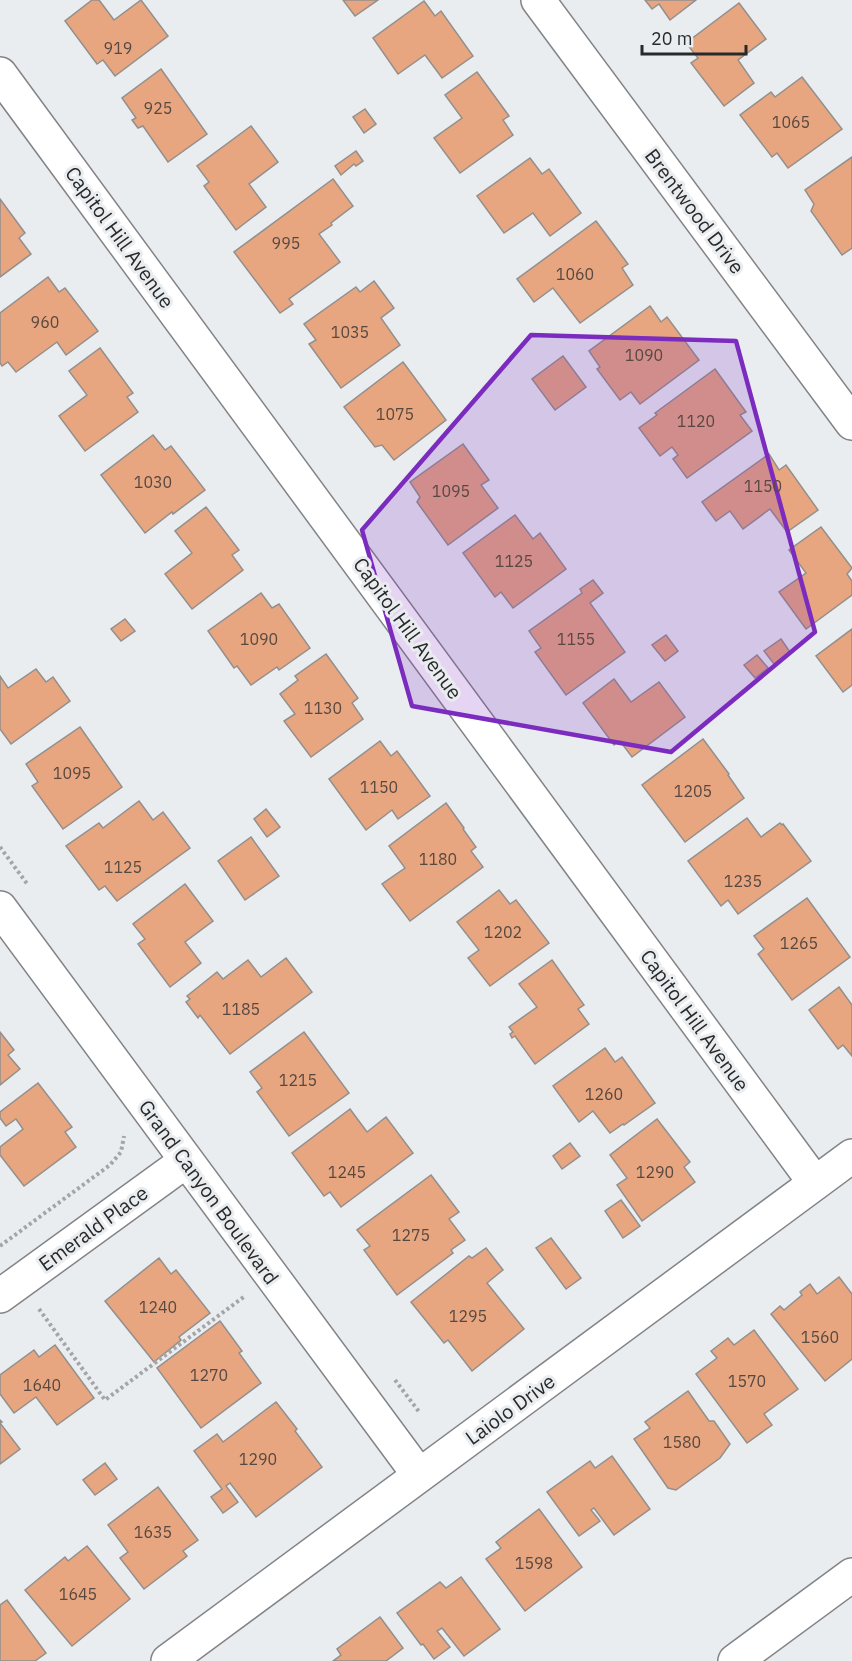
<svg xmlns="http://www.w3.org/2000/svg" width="852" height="1661" font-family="'IBM Plex Sans',sans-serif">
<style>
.building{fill:#e7a680;stroke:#938f8d;stroke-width:1.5}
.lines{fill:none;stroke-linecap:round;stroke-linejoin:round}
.street-casing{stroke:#828487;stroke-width:36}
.secondary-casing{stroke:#828487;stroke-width:36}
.path{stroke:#a3a5a8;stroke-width:4;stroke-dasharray:3 3;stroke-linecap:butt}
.street{stroke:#fff;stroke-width:33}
.secondary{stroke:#fff;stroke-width:33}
.marked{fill:#7b2cbf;fill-opacity:0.2;stroke:#7b2cbf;stroke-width:4.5;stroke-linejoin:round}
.labels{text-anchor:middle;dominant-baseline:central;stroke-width:6;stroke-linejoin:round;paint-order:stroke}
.number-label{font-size:16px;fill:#584840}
.street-label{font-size:20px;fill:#28292a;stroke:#eaedf0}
</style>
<rect width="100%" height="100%" fill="#eaedf0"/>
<!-- building -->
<g class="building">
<polygon points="92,0 99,0 114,20 141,0 168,36 115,76 103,60 97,64 65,21"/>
<polygon points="343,0 378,0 355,16"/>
<polygon points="645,0 696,0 670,20 659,4 652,9"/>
<polygon points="424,1 435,16 441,11 473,56 442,78 425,55 398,74 373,38"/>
<polygon points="739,3 766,39 738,60 754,83 724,106 691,63 698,58 686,43"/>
<polygon points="161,69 207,134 168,162 143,126 138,128 132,120 136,118 122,98"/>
<polygon points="477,72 509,116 503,120 513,135 460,173 434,138 462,118 445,95"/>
<polygon points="802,77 842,129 788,168 777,153 772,157 740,115 771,92 775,97"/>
<polygon points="365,109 376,124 364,133 353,117"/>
<polygon points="251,126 278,162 249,184 266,207 236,230 204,186 209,182 197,166"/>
<polygon points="356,151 363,161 356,166 354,164 341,175 335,166"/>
<polygon points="852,157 852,248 842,255 811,211 814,204 805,190"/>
<polygon points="530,158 542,174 549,169 581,213 550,236 533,213 504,233 477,196"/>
<polygon points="333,179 353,206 331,223 332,225 319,234 340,262 289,299 293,304 280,313 234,252"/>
<polygon points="0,199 25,233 19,238 31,254 0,277"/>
<polygon points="596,221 628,264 622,268 633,285 580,323 553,288 534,302 517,279"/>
<polygon points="48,277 59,292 65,288 98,331 66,355 57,342 16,372 8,362 2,366 0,363 0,313"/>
<polygon points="374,281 394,308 381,318 400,345 341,388 309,344 316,340 304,324 356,287 360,292"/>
<polygon points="650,306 661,322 667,317 699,360 640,404 631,392 620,400 597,369 600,367 589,351"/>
<polygon points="100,348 133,393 127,397 138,412 85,451 59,416 87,395 69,371"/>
<polygon points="563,356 586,387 555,410 532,379"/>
<polygon points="403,362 446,420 394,460 382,445 375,447 344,407"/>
<polygon points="715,369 746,412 740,415 752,431 687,478 673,459 678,455 672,447 660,456 639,428 657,415 655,413"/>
<polygon points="153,435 165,450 171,446 205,490 173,514 172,512 145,533 101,475"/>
<polygon points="463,444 489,480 481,485 498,508 448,545 417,502 420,497 410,482"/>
<polygon points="769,454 779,470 786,465 818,510 787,532 770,509 743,529 730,511 716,521 702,502"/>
<polygon points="206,507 239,550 232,555 243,570 192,609 165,574 192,553 175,531"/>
<polygon points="515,515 533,539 540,533 566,569 513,608 501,592 495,597 463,553"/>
<polygon points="821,527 852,568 847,574 852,581 852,595 806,629 779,592 806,573 789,550"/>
<polygon points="593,580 603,593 590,603 625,652 566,695 535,652 541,648 529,631 582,593 580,589"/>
<polygon points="261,593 272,608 279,604 310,648 279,670 277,667 251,685 237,666 234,668 208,631"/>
<polygon points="125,619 135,631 121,641 111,629"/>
<polygon points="852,629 852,685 843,692 816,656"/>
<polygon points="666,635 678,651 665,661 652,645"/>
<polygon points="781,639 790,652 774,664 764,651"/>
<polygon points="326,654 358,698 352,703 363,719 311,757 284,721 295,714 280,694 298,680 295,676"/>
<polygon points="757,655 768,668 755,678 744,665"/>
<polygon points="36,669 46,682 53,677 70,701 11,744 0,729 0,676 8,688"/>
<polygon points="614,679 631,702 659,682 685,717 632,757 620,741 614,745 583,703"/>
<polygon points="80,727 122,787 63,829 32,786 38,782 26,764"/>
<polygon points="703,739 729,774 728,775 744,798 685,842 642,785"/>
<polygon points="380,741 391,756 397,751 430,796 398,819 392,810 366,830 329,779"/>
<polygon points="139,801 153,820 163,812 190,848 117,901 105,886 99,890 66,846 99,823 103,828"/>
<polygon points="446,803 464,828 463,829 476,847 471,851 483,867 410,921 382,884 405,868 389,846"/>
<polygon points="266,809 280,827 267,837 254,819"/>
<polygon points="747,818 761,837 780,823 782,825 783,824 811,861 738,914 728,900 721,906 688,861"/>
<polygon points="251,837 279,876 245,900 218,861"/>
<polygon points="185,884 213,921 185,942 201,963 170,987 138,944 145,939 133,924"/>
<polygon points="499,890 510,904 516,900 549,943 490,986 468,958 479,950 457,922"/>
<polygon points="807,898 850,957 792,1000 758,954 764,949 754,936"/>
<polygon points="286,958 312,992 230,1054 200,1015 198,1018 186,1002 190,999 187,996 217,972 223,979 248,960 261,977"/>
<polygon points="552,960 584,1005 578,1009 589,1024 535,1064 515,1036 512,1038 510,1034 513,1032 509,1027 537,1007 519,984"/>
<polygon points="839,987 852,1005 852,1056 843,1045 838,1049 809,1010"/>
<polygon points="0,1032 14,1050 8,1055 20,1069 0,1085"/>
<polygon points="304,1032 349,1093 289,1136 257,1092 262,1088 250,1072"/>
<polygon points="605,1048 615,1062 622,1057 655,1103 624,1125 623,1124 610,1133 593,1111 579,1122 553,1086"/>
<polygon points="38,1083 72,1127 65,1132 76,1147 24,1186 0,1155 0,1147 23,1129 16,1119 6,1126 0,1118 0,1112"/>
<polygon points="350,1109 367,1132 386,1117 413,1153 341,1207 330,1192 324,1196 292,1153"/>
<polygon points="657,1119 690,1162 684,1167 695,1182 642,1221 617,1185 627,1178 610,1155"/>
<polygon points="570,1143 580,1156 562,1169 553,1156"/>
<polygon points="431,1175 459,1212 449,1219 465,1240 451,1250 453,1253 397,1295 364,1250 370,1246 357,1230"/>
<polygon points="621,1200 640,1226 623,1238 605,1211"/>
<polygon points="551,1238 581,1278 566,1289 536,1248"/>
<polygon points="486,1248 503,1270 487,1283 524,1329 472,1371 448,1340 444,1343 411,1302 469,1256 472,1258"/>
<polygon points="159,1258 171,1274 176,1270 210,1313 179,1337 181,1340 154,1362 105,1301"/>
<polygon points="839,1277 852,1294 852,1359 825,1381 771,1314 780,1306 784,1310 802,1295 800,1292 810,1284 817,1294"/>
<polygon points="220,1321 242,1351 239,1353 261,1383 201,1428 157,1368"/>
<polygon points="754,1330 798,1389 764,1414 772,1425 747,1443 696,1374 717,1358 711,1351 728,1338 734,1345"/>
<polygon points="55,1345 94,1398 57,1425 36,1397 14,1413 0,1394 0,1375 34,1350 39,1357"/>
<polygon points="688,1391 709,1421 714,1421 730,1444 720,1458 676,1490 668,1488 634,1439 650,1428 645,1422"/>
<polygon points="276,1402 297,1429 295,1431 322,1467 256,1517 230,1483 226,1486 238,1502 223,1513 211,1497 222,1489 194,1451 217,1434 223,1442"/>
<polygon points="0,1420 2,1422 0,1423 20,1449 0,1464"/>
<polygon points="612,1456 650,1509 614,1535 594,1508 591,1510 600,1521 579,1536 547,1492 590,1461 595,1468"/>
<polygon points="105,1463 117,1479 95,1495 83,1480"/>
<polygon points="158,1487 198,1540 183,1551 187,1556 144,1589 120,1558 128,1552 108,1525"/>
<polygon points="539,1509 582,1567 525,1611 486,1559 501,1548 496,1542"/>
<polygon points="87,1546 130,1599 72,1646 25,1590 65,1557 68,1561"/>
<polygon points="461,1577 500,1629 464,1656 442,1628 437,1631 450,1647 434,1659 423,1644 421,1645 397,1613 440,1582 446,1588"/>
<polygon points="7,1600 46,1653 35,1661 0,1661 0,1605"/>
<polygon points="380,1617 403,1648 386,1661 333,1661 341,1655 337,1649"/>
</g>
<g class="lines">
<defs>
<g id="street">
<polyline points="538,0 852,423"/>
<polyline points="0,74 815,1183"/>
<polyline points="0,908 419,1475"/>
<polyline points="0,1296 186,1161"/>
<polyline points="168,1661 852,1156"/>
</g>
<polyline id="secondary" points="735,1661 852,1575"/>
</defs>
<!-- street casing -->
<use href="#street" class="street-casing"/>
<!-- secondary casing -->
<use href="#secondary" class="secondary-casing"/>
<!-- path -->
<g class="path">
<polyline points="0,847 28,885"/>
<polyline points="0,1246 110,1165 121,1152 124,1136"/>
<polyline points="39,1309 105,1400 245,1296"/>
<polyline points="395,1380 420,1413"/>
</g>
<!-- street -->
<use href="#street" class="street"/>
<!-- secondary -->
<use href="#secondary" class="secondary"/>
</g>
<!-- marked area -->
<path class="marked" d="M 531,335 L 736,341 L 815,632 L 671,752 L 412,706 L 362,530 Z"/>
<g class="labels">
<!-- number labels -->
<g class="number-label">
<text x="118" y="48">919</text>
<text x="158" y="108">925</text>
<text x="791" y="122">1065</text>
<text x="286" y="243">995</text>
<text x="575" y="274">1060</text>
<text x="45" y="322">960</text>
<text x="350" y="332">1035</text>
<text x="644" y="355">1090</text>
<text x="395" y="414">1075</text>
<text x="696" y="421">1120</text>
<text x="153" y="482">1030</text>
<text x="763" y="486">1150</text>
<text x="451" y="491">1095</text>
<text x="514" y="561">1125</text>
<text x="259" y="639">1090</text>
<text x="576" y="639">1155</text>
<text x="323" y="708">1130</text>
<text x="72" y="773">1095</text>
<text x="379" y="787">1150</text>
<text x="693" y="791">1205</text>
<text x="438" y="859">1180</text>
<text x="123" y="867">1125</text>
<text x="743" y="881">1235</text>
<text x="503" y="932">1202</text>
<text x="799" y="943">1265</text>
<text x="241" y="1009">1185</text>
<text x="298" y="1080">1215</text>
<text x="604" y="1094">1260</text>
<text x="347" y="1172">1245</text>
<text x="655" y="1172">1290</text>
<text x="411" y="1235">1275</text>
<text x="158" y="1307">1240</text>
<text x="468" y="1316">1295</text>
<text x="820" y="1337">1560</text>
<text x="209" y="1375">1270</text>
<text x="747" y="1381">1570</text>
<text x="42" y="1385">1640</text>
<text x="682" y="1442">1580</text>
<text x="258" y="1459">1290</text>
<text x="153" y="1532">1635</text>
<text x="534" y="1563">1598</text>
<text x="78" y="1594">1645</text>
</g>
<!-- street labels -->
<g class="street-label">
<text transform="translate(695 211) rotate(53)">Brentwood Drive</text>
<text transform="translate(120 237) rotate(54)">Capitol Hill Avenue</text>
<text transform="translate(408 628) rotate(54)">Capitol Hill Avenue</text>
<text transform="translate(695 1020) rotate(54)">Capitol Hill Avenue</text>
<text transform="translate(209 1192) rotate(54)">Grand Canyon Boulevard</text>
<text transform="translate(93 1228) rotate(-36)">Emerald Place</text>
<text transform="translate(510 1409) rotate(-36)">Laiolo Drive</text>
</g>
</g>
<!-- scale -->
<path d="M642 45v9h104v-9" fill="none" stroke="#28292a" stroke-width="3"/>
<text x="651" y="45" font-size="18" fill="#28292a" stroke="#eaedf0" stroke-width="4.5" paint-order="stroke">20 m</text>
</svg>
